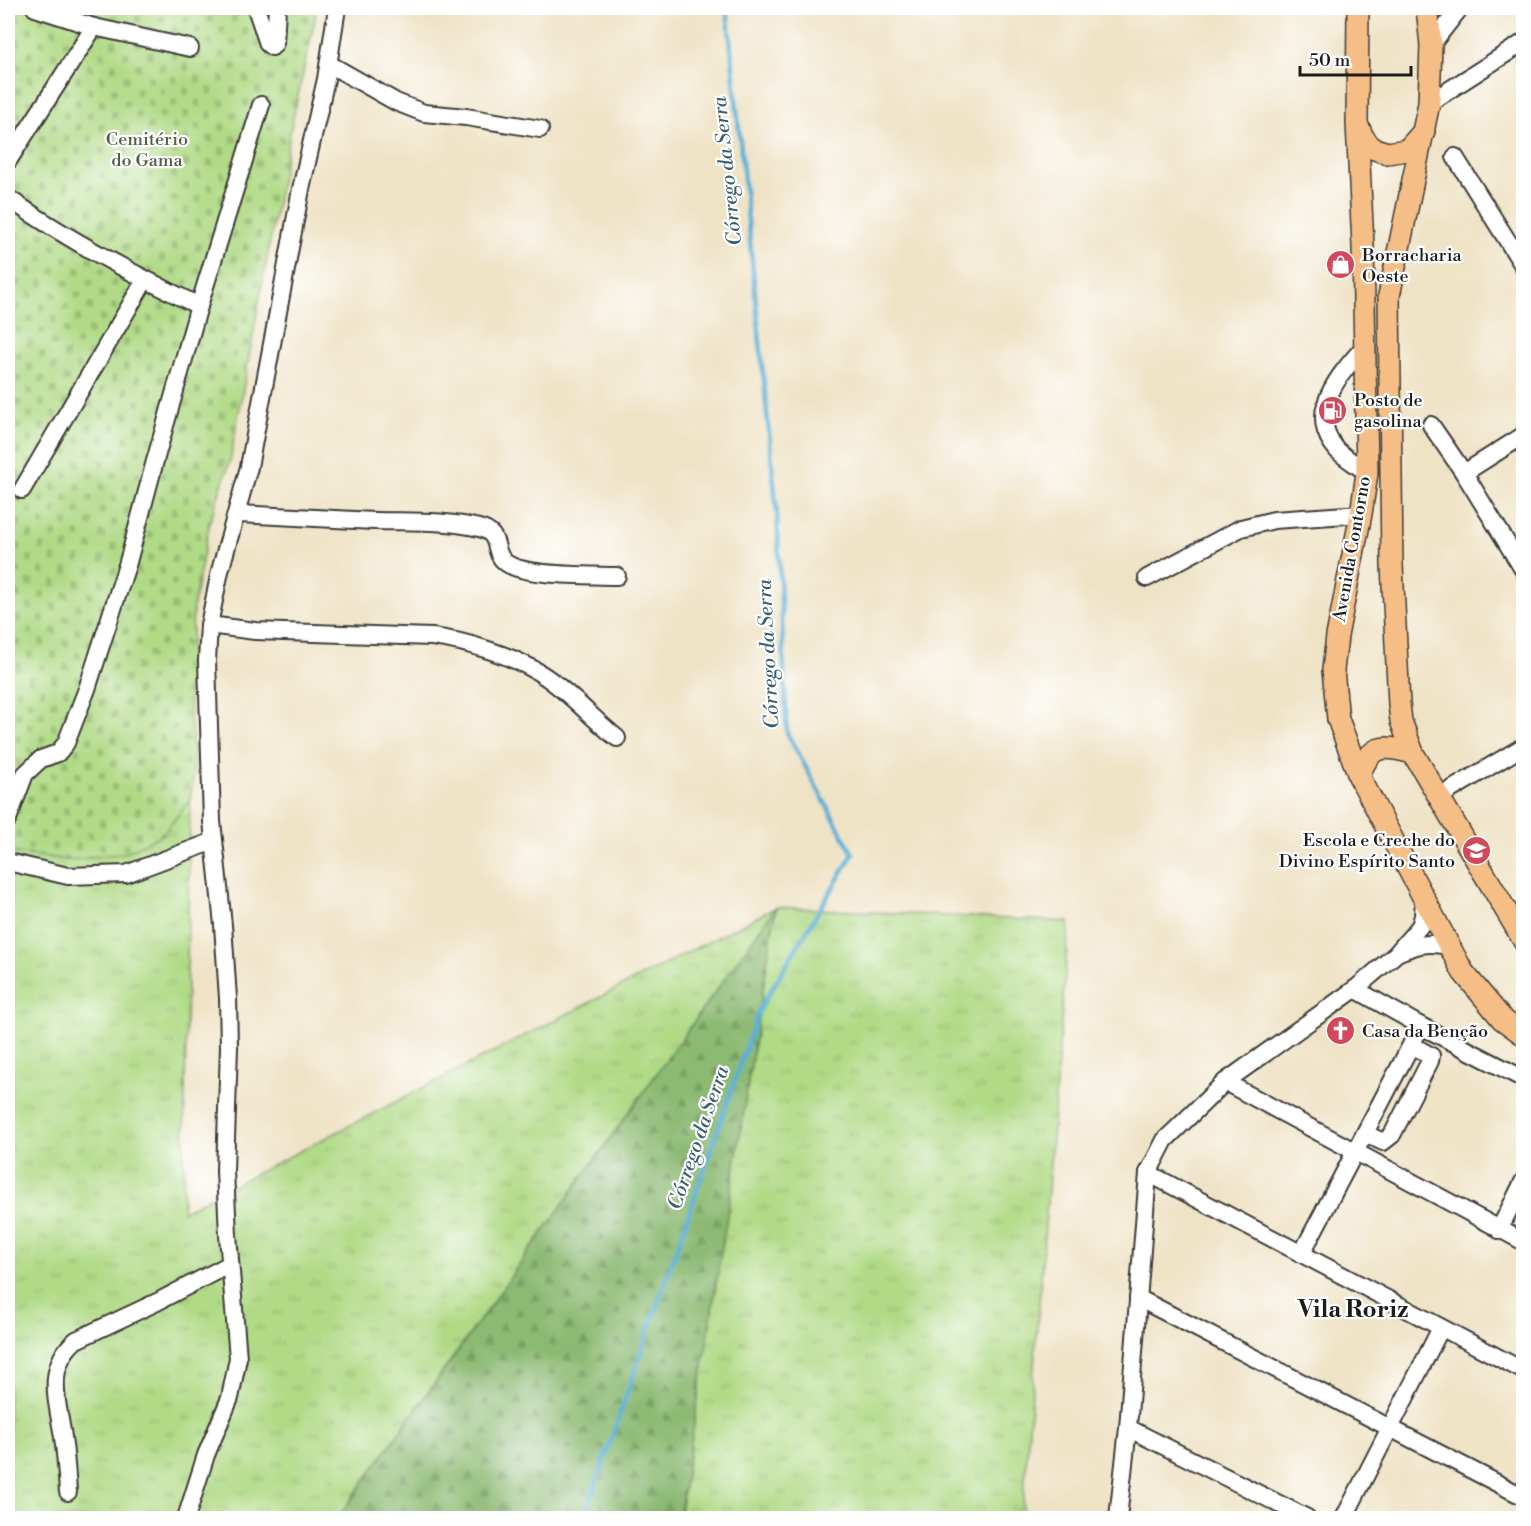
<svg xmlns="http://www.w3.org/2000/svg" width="1531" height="1526" font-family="'Libre Bodoni',serif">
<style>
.grass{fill:url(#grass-tufts);stroke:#667b51;stroke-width:1.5}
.forest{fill:url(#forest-firs);stroke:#546b48;stroke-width:1.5}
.cemetery{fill:url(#cemetery-stones);stroke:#667b51;stroke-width:1.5}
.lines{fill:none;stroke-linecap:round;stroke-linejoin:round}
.stream{stroke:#59afd6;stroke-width:4.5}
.minor-casing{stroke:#3c3a36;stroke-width:20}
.major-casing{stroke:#3c3a36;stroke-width:24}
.minor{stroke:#fff;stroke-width:16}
.major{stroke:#f6be87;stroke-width:21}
.labels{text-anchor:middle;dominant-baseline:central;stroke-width:4.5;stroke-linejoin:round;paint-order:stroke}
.park-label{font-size:18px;fill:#505e41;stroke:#fff}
.poi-label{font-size:18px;fill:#1c1c1c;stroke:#fff;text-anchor:start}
.street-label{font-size:18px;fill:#1c1c1c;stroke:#fff}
.water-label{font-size:20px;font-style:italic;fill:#375e70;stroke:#fff}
.district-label{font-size:24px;font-weight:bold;fill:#1c1c1c;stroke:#fff}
</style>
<defs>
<pattern id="grass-tufts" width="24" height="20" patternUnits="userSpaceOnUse" patternTransform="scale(1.5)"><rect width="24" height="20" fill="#b0da86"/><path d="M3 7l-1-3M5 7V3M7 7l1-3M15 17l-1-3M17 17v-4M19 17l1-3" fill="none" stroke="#97ba73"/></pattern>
<pattern id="forest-firs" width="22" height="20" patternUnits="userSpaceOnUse" patternTransform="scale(1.5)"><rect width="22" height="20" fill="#8cba73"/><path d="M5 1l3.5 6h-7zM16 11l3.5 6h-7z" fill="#789f63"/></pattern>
<pattern id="cemetery-stones" width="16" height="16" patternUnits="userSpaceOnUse" patternTransform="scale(1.5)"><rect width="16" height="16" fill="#b0da86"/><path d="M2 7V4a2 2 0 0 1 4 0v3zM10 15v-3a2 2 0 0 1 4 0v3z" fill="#97ba73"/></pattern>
</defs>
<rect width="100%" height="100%" fill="#fff"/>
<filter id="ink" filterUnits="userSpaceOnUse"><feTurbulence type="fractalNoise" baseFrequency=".0167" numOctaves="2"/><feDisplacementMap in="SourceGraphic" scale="12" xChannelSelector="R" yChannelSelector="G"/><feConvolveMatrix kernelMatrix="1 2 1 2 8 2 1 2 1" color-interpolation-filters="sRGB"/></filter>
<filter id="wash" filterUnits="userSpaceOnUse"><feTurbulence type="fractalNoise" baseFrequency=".008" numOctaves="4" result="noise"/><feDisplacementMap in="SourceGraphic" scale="24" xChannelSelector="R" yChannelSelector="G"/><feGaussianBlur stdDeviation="1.35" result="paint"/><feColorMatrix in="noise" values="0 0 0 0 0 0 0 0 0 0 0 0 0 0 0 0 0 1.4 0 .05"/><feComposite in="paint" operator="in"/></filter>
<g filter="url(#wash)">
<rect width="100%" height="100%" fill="#efe3c6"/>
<!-- grass -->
<polygon class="grass" points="190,800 183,1211 776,907 1069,922 1022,1518 679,1518 775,909 338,1518 8,1518 8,852 70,860 163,834"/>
<!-- forest -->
<polygon class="forest" points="776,907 679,1518 338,1518"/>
<!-- cemetery -->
<polygon class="cemetery" points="8,8 316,8 315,19 291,127 230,461 210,521 193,607 189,700 194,769 190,800 163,834 126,853 70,860 8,852"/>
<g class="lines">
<!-- stream -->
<polyline class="stream" points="584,1518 759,1010 853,854 787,733 777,514 727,8"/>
</g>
</g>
<g filter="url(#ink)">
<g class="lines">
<defs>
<g id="minor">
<polyline points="35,8 94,27 190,48"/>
<polyline points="256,8 268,44 272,47 275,43 277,8"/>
<polyline points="1431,45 1460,8"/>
<polyline points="329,64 396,102 424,113 466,117 540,129"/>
<polyline points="1429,103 1524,42"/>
<polyline points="1455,157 1524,267"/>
<polyline points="8,161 94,27"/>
<path d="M 8,198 C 68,240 133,274 199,306"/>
<path d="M 1364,347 C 1339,375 1305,413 1337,450 C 1345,458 1357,465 1367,473"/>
<polyline points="1431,425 1464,473 1524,571"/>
<polyline points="1464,473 1524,435"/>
<polyline points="22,490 145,280"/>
<path d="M 238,514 C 283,516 329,519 375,521 C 409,522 446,520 479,528 C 502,533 492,552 505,562 C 522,577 593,575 617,576"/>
<polyline points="1147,578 1241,528 1274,520 1361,514"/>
<path d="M 209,625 L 255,631 L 432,637 C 466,641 518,657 546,677 C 572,695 593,719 617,738"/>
<polyline points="1439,797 1524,746"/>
<polyline points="8,819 25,774 41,759 58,753 66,743 87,689 128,562 155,461 199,306 261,105"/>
<polyline points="8,862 68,876 126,874 214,841"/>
<path d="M 1399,952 C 1419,944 1427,942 1448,946"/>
<polyline points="1355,989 1421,1026 1524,1079"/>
<polyline points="1225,1082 1524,1242"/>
<polyline points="1366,1134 1383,1142 1392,1135 1430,1061 1431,1056 1412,1045"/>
<polyline points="1148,1173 1524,1371"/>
<polyline points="1499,1230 1524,1180"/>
<polyline points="1302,1253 1421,1026"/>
<polyline points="1138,1298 1524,1497"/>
<polyline points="1128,1428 1307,1518"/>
<path d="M 68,1492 C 67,1476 66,1460 64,1445 C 60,1407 42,1369 76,1340 L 157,1302 L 230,1264"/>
<polyline points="186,1518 206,1455 230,1398 238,1358 228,1235 225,1171 229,1047 228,998 223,925 212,821 207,661 209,625 220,571 249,467 301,189 326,79 337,8"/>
<polyline points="1118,1518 1128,1428 1148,1173 1165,1140 1225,1082 1355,989 1396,954 1420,926 1423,916 1424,899"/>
<polyline points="1344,1518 1441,1328"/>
</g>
<g id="major">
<polyline points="1358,8 1357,123 1363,245 1367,473 1361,514 1337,636 1333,670 1338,719 1359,776 1463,972 1502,1019 1524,1035"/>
<polyline points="1427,8 1431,45 1429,103 1389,296 1392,565 1399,704 1401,721 1413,753 1524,941"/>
<polyline points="1358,126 1363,137 1372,148 1387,153 1407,150 1424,131"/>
<path d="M 1359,776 C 1371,743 1383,745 1413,753"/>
</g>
</defs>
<!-- minor casing -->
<use href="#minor" class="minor-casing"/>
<!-- major casing -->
<use href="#major" class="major-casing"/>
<!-- minor -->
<use href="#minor" class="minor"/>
<!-- major -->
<use href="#major" class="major"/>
</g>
</g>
<!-- icons -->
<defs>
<symbol id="shop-disc" viewBox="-11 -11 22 22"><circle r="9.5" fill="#d1495b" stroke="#fff"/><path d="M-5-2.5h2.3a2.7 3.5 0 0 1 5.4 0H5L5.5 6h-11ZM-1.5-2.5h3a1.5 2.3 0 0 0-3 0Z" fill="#fff"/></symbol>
<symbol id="fuel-disc" viewBox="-11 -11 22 22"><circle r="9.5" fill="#d1495b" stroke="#fff"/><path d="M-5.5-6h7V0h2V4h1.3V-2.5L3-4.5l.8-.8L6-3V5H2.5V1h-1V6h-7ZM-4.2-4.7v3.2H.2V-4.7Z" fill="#fff"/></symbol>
<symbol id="school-disc" viewBox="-11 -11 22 22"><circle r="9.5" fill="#d1495b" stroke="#fff"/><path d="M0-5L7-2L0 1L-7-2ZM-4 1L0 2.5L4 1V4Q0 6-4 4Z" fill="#fff"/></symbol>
<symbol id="church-disc" viewBox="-11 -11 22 22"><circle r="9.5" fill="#d1495b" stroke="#fff"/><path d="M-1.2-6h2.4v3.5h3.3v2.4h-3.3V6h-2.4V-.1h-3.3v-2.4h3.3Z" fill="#fff"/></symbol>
</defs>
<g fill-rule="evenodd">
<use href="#shop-disc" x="1324" y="248" width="33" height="33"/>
<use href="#fuel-disc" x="1316" y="394" width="33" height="33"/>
<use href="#school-disc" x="1460" y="834" width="33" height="33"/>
<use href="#church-disc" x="1324" y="1014" width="33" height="33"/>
</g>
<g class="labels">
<!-- park labels -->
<g class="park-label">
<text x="147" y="139">Cemitério<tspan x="147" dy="21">do Gama</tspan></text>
</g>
<!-- poi labels -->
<g class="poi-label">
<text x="1362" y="255">Borracharia<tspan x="1362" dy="21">Oeste</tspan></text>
<text x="1354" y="400">Posto de<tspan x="1354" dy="21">gasolina</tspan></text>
<text x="1455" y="840" text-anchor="end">Escola e Creche do<tspan x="1455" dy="21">Divino Espírito Santo</tspan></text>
<text x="1362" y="1031">Casa da Benção</text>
</g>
<!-- street labels -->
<g class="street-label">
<text transform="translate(1352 549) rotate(-80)">Avenida Contorno</text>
</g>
<!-- water labels -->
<g class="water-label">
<text transform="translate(728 171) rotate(-96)">Córrego da Serra</text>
<text transform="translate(769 654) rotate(-93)">Córrego da Serra</text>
<text transform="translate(699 1138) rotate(-71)">Córrego da Serra</text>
</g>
<!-- district labels -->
<g class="district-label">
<text x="1353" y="1310">Vila Roriz</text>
</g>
</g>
<!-- margin -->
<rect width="1531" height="1526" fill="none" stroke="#fff" stroke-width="30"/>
<!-- scale -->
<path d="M1300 66v9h111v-9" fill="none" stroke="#1c1c1c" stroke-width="3"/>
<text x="1309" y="66" font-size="18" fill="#1c1c1c" stroke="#ffffff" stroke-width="4.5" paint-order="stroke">50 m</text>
</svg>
